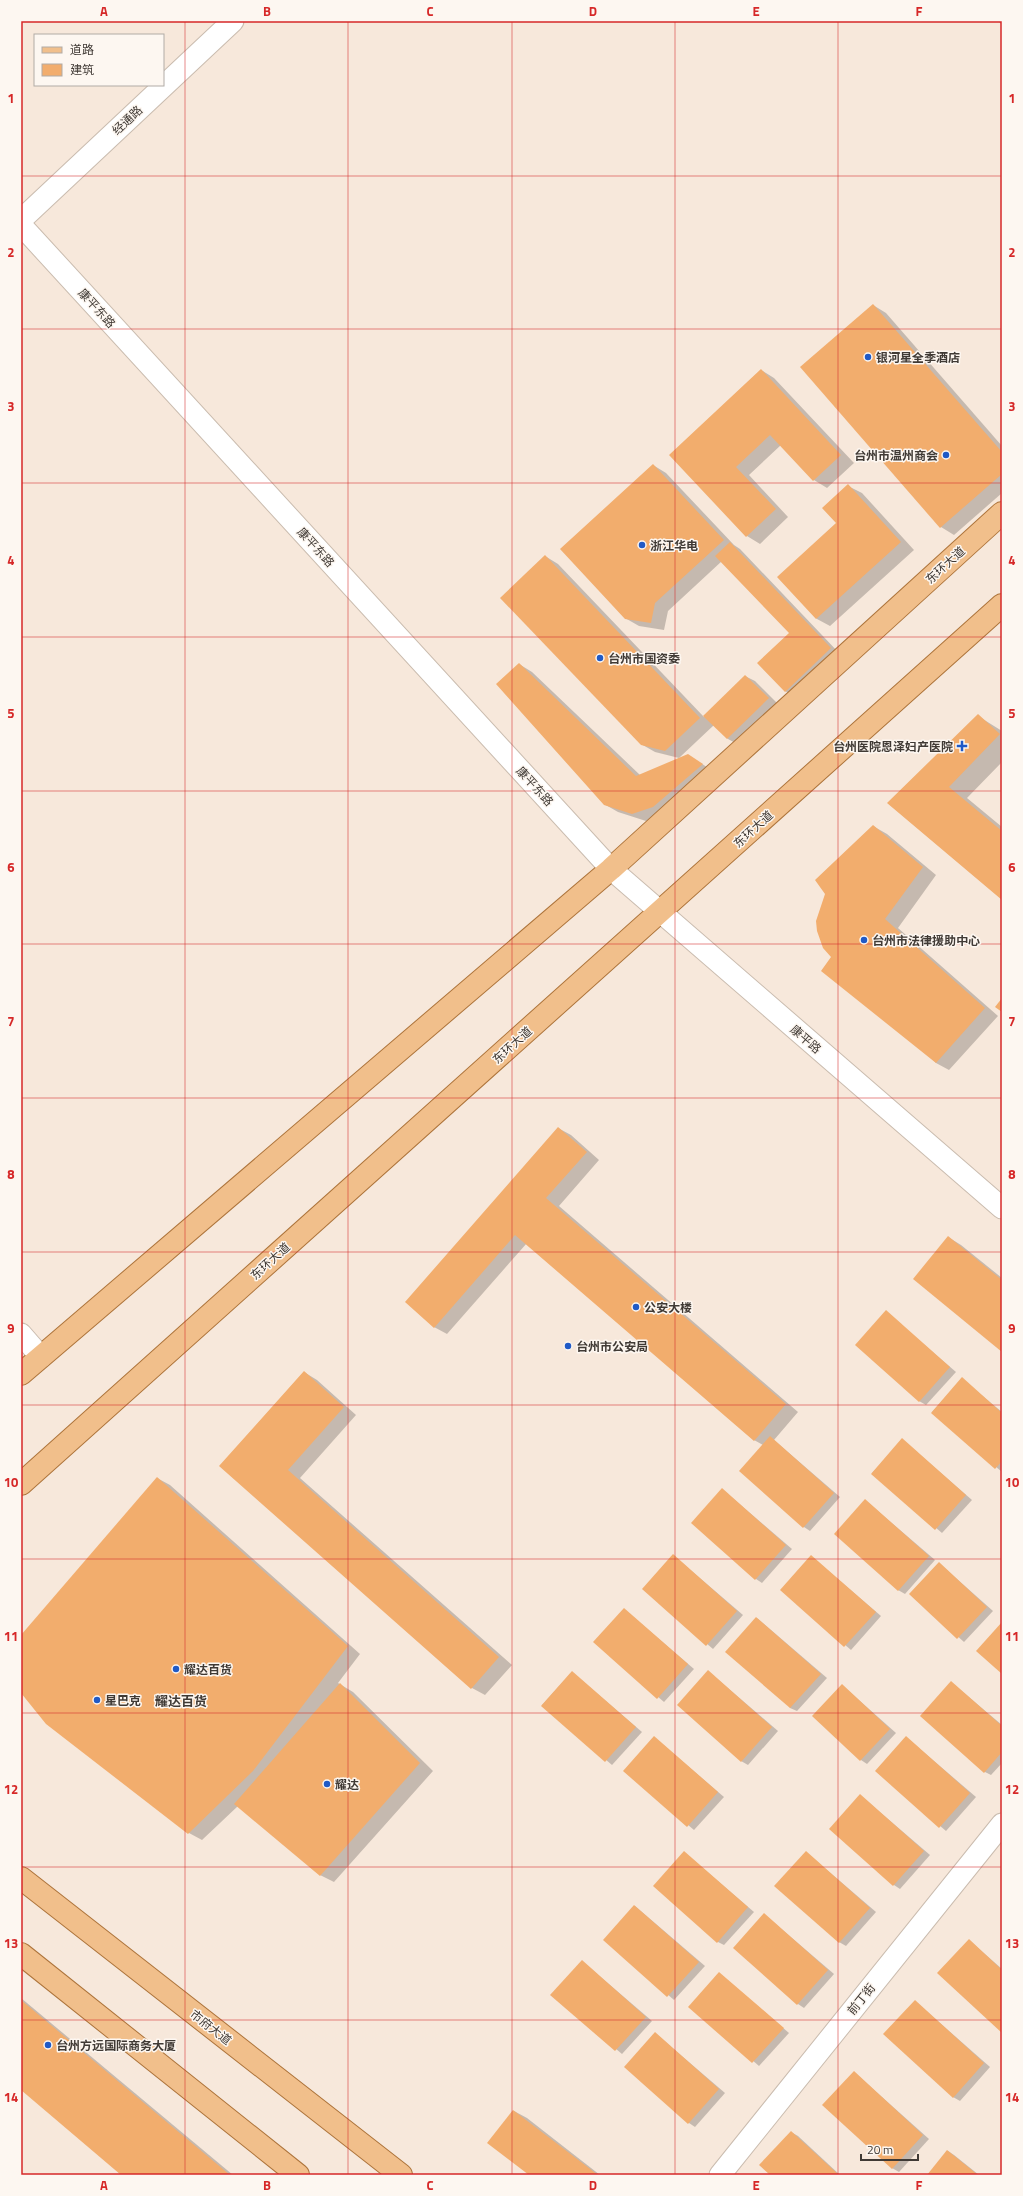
<svg xmlns="http://www.w3.org/2000/svg" width="1023" height="2196" font-family="'Titillium Web','Noto Sans SC',sans-serif">
<style>
.shadow{fill:#0003}
.building{fill:#f2ad6d}
.lines{fill:none;stroke-linecap:round;stroke-linejoin:round}
.minor-casing{stroke:#cabcaf;stroke-width:23}
.major-casing{stroke:#ad743b;stroke-width:24}
.minor{stroke:#fff;stroke-width:21}
.major{stroke:#f1bf8b;stroke-width:22}
.grid{fill:none;stroke:#d62828;stroke-width:1;stroke-opacity:0.55}
.poi-dot{fill:#205ac6;stroke:#fdf7f1;stroke-width:1.5}
.labels{text-anchor:middle;dominant-baseline:central;stroke-width:3;stroke-linejoin:round;paint-order:stroke}
.street-label{font-size:12px;fill:#403a35;stroke:#fdf7f1}
.poi-label{font-size:12px;font-weight:bold;fill:#403a35;stroke:#fdf7f1;text-anchor:start}
.neighbourhood-label{font-size:13px;font-weight:bold;fill:#403a35;stroke:#fdf7f1}
.neatline{fill:none;stroke:#d62828;stroke-width:1.5}
.grid-label{font-size:13px;text-anchor:middle;font-weight:bold;fill:#d62828}
</style>
<rect width="100%" height="100%" fill="#f7e8db"/>
<!-- shadow -->
<g class="shadow">
<polygon points="998,21 1002,21 1002,25"/>
<polygon points="873,305 886,313 1002,446 1002,493 954,535 941,527"/>
<polygon points="761,370 774,378 854,463 827,488 814,480 781,445 749,475 788,517 760,544 747,536 671,455"/>
<polygon points="653,465 666,473 734,545 740,549 840,654 795,697 785,691 790,633 722,561 668,611 664,630 639,626 625,618"/>
<polygon points="848,486 862,493 914,550 830,626 817,619 779,577 837,523"/>
<polygon points="545,556 558,564 704,717 745,676 755,681 778,704 737,744 728,739 714,725 679,758 655,752 641,744"/>
<polygon points="519,664 532,672 640,775 701,763 715,773 667,815 646,821 618,812 604,804"/>
<polygon points="978,716 1002,731 1002,762 967,798 1002,827 1002,899 888,803"/>
<polygon points="873,826 887,834 936,875 898,928 998,1016 949,1070 936,1063 833,957"/>
<polygon points="558,1128 571,1135 599,1160 559,1206 798,1412 774,1440 840,1497 810,1531 804,1527 763,1445 754,1440 527,1243 447,1334 434,1327"/>
<polygon points="948,1237 961,1245 1002,1278 1002,1351"/>
<polygon points="886,1312 956,1372 926,1405 919,1401"/>
<polygon points="304,1372 317,1380 356,1415 300,1478 512,1665 485,1695 472,1688 220,1466"/>
<polygon points="962,1379 1002,1412 1002,1472 932,1412"/>
<polygon points="903,1440 972,1500 942,1533 872,1473"/>
<polygon points="157,1478 170,1485 360,1654 338,1683 353,1692 433,1771 334,1882 320,1875 238,1806 202,1840 189,1833 21,1691 21,1637"/>
<polygon points="722,1489 792,1549 762,1583 756,1579"/>
<polygon points="865,1500 935,1560 905,1594 898,1590"/>
<polygon points="673,1555 743,1615 713,1649 643,1589"/>
<polygon points="811,1556 881,1616 851,1650 781,1590"/>
<polygon points="939,1563 993,1611 964,1642 910,1594"/>
<polygon points="624,1609 694,1669 664,1702 594,1642"/>
<polygon points="757,1618 827,1678 797,1711 790,1708"/>
<polygon points="708,1671 778,1731 748,1765 741,1761"/>
<polygon points="572,1672 642,1732 612,1765 542,1705"/>
<polygon points="951,1682 1002,1725 1002,1763 991,1775 985,1772"/>
<polygon points="842,1685 896,1733 867,1764 861,1760"/>
<polygon points="654,1737 724,1797 694,1830 624,1771"/>
<polygon points="906,1737 976,1797 946,1831 876,1771"/>
<polygon points="860,1795 930,1855 900,1889 894,1885"/>
<polygon points="684,1852 754,1912 724,1945 718,1942"/>
<polygon points="806,1852 876,1912 846,1946 839,1942"/>
<polygon points="635,1906 705,1966 674,2000 605,1940"/>
<polygon points="764,1914 834,1974 804,2008 798,2004"/>
<polygon points="969,1940 1002,1969 1002,2031"/>
<polygon points="582,1961 652,2021 622,2054 552,1995"/>
<polygon points="719,1973 789,2033 759,2066 690,2006"/>
<polygon points="21,1998 233,2175 123,2175 21,2089"/>
<polygon points="915,2001 990,2067 960,2101 953,2097"/>
<polygon points="655,2033 725,2093 695,2127 689,2123"/>
<polygon points="854,2072 929,2139 899,2172 892,2168"/>
<polygon points="514,2111 527,2118 600,2175 530,2175"/>
<polygon points="791,2132 798,2136 840,2175 771,2175"/>
<polygon points="948,2151 954,2155 979,2175 928,2175"/>
</g>
<!-- building -->
<g class="building">
<polygon points="873,304 1002,452 1002,474 940,528 800,367"/>
<polygon points="761,369 841,455 813,481 770,435 736,467 776,509 746,537 669,455"/>
<polygon points="653,464 724,540 655,603 651,623 625,619 560,549"/>
<polygon points="848,484 901,542 816,619 777,577 836,523 822,508"/>
<polygon points="730,542 831,648 785,692 757,663 789,633 715,556"/>
<polygon points="545,555 700,718 665,751 641,745 500,598"/>
<polygon points="519,663 636,776 688,754 703,764 653,807 632,814 604,805 496,684"/>
<polygon points="745,675 769,698 727,739 703,716"/>
<polygon points="978,714 1000,734 949,787 1002,831 1002,900 887,803"/>
<polygon points="873,825 923,867 885,919 985,1008 936,1063 821,971 831,957 823,948 817,931 816,921 825,894 815,880"/>
<polygon points="1002,998 1002,1012 995,1007"/>
<polygon points="558,1127 587,1152 546,1198 786,1404 754,1441 515,1235 434,1328 405,1302"/>
<polygon points="948,1236 1002,1280 1002,1352 913,1279"/>
<polygon points="886,1310 950,1367 919,1402 855,1345"/>
<polygon points="304,1371 344,1407 288,1470 499,1657 471,1689 219,1466"/>
<polygon points="962,1377 1002,1413 1002,1461 995,1469 931,1413"/>
<polygon points="770,1436 834,1493 803,1528 739,1471"/>
<polygon points="902,1438 966,1495 935,1530 871,1474"/>
<polygon points="157,1477 348,1646 253,1771 188,1834 46,1724 21,1693 21,1635"/>
<polygon points="722,1488 786,1545 755,1580 691,1523"/>
<polygon points="865,1499 929,1556 898,1591 834,1534"/>
<polygon points="673,1554 737,1611 706,1646 642,1589"/>
<polygon points="811,1555 876,1612 844,1647 780,1590"/>
<polygon points="939,1562 987,1607 957,1639 909,1594"/>
<polygon points="624,1608 688,1664 657,1699 593,1642"/>
<polygon points="756,1617 821,1674 790,1708 725,1652"/>
<polygon points="1002,1622 1002,1674 976,1651"/>
<polygon points="708,1670 772,1727 741,1762 677,1705"/>
<polygon points="572,1671 636,1727 605,1762 541,1706"/>
<polygon points="951,1681 1002,1726 1002,1752 984,1773 920,1716"/>
<polygon points="340,1683 420,1763 320,1876 234,1804"/>
<polygon points="842,1684 890,1729 860,1761 812,1716"/>
<polygon points="654,1736 718,1792 687,1827 623,1771"/>
<polygon points="906,1736 970,1793 939,1828 875,1771"/>
<polygon points="860,1794 924,1851 893,1886 829,1829"/>
<polygon points="684,1851 748,1907 717,1943 653,1886"/>
<polygon points="806,1851 870,1908 839,1943 774,1886"/>
<polygon points="634,1905 699,1962 667,1997 603,1940"/>
<polygon points="764,1913 828,1970 797,2005 733,1948"/>
<polygon points="969,1939 1002,1970 1002,2033 937,1973"/>
<polygon points="582,1960 646,2017 615,2051 550,1995"/>
<polygon points="719,1972 784,2028 752,2063 688,2007"/>
<polygon points="21,2000 230,2175 121,2175 21,2090"/>
<polygon points="915,2000 984,2063 953,2098 883,2034"/>
<polygon points="655,2032 719,2089 688,2124 624,2067"/>
<polygon points="854,2071 923,2135 892,2169 822,2105"/>
<polygon points="513,2110 598,2175 529,2175 487,2143"/>
<polygon points="791,2131 839,2175 770,2175 759,2165"/>
<polygon points="947,2150 978,2175 927,2175"/>
</g>
<g class="lines">
<defs>
<g id="minor">
<polyline points="21,220 233,21"/>
<polyline points="21,225 611,869 1002,1208"/>
<polyline points="21,1334 41,1357"/>
<polyline points="720,2175 1002,1824"/>
</g>
<g id="major">
<polyline points="21,1374 611,869 1002,513"/>
<polyline points="21,1484 1002,605"/>
<polyline points="21,1878 401,2175"/>
<polyline points="21,1954 298,2175"/>
</g>
</defs>
<!-- minor casing -->
<use href="#minor" class="minor-casing"/>
<!-- major casing -->
<use href="#major" class="major-casing"/>
<!-- minor -->
<use href="#minor" class="minor"/>
<!-- major -->
<use href="#major" class="major"/>
</g>
<!-- grid -->
<path class="grid" d="M 185,21 L 185,2175M 348,21 L 348,2175M 512,21 L 512,2175M 675,21 L 675,2175M 838,21 L 838,2175M 21,176 L 1002,176M 21,329 L 1002,329M 21,483 L 1002,483M 21,637 L 1002,637M 21,791 L 1002,791M 21,944 L 1002,944M 21,1098 L 1002,1098M 21,1252 L 1002,1252M 21,1405 L 1002,1405M 21,1559 L 1002,1559M 21,1713 L 1002,1713M 21,1867 L 1002,1867M 21,2020 L 1002,2020"/>
<!-- markers -->
<g class="poi-dot">
<circle cx="868" cy="357" r="4"/>
<circle cx="946" cy="455" r="4"/>
<circle cx="642" cy="545" r="4"/>
<circle cx="600" cy="658" r="4"/>
<path d="M960 740h4v4h4v4h-4v4h-4v-4h-4v-4h4z"/>
<circle cx="864" cy="940" r="4"/>
<circle cx="636" cy="1307" r="4"/>
<circle cx="568" cy="1346" r="4"/>
<circle cx="176" cy="1669" r="4"/>
<circle cx="97" cy="1700" r="4"/>
<circle cx="327" cy="1784" r="4"/>
<circle cx="48" cy="2045" r="4"/>
</g>
<g class="labels">
<!-- street labels -->
<g class="street-label">
<text transform="translate(127 120) rotate(-43)">经通路</text>
<text transform="translate(97 308) rotate(48)">康平东路</text>
<text transform="translate(316 547) rotate(48)">康平东路</text>
<text transform="translate(945 565) rotate(-42)">东环大道</text>
<text transform="translate(535 786) rotate(48)">康平东路</text>
<text transform="translate(753 829) rotate(-42)">东环大道</text>
<text transform="translate(806 1039) rotate(41)">康平路</text>
<text transform="translate(512 1045) rotate(-42)">东环大道</text>
<text transform="translate(270 1261) rotate(-42)">东环大道</text>
<text transform="translate(861 1999) rotate(-51)">前丁街</text>
<text transform="translate(211 2027) rotate(38)">市府大道</text>
</g>
<!-- poi labels -->
<g class="poi-label">
<text x="876" y="357">银河星全季酒店</text>
<text x="938" y="455" text-anchor="end">台州市温州商会</text>
<text x="650" y="545">浙江华电</text>
<text x="608" y="658">台州市国资委</text>
<text x="953" y="746" text-anchor="end">台州医院恩泽妇产医院</text>
<text x="872" y="940">台州市法律援助中心</text>
<text x="644" y="1307">公安大楼</text>
<text x="576" y="1346">台州市公安局</text>
<text x="184" y="1669">耀达百货</text>
<text x="105" y="1700">星巴克</text>
<text x="335" y="1784">耀达</text>
<text x="56" y="2045">台州方远国际商务大厦</text>
</g>
<!-- neighbourhood labels -->
<g class="neighbourhood-label">
<text x="181" y="1701">耀达百货</text>
</g>
</g>
<!-- border -->
<rect width="1023" height="2196" fill="none" stroke="#fdf7f1" stroke-width="44"/>
<!-- legend -->
<rect x="34" y="34" width="130" height="52" fill="#fdf7f1" stroke="#b1aba6"/>
<rect x="42" y="47" width="20" height="6" fill="#f1bf8b" stroke="#b1aba6"/>
<text x="70" y="54" font-size="12" fill="#403a35">道路</text>
<rect x="42" y="64" width="20" height="12" fill="#f2ad6d" stroke="#b1aba6"/>
<text x="70" y="74" font-size="12" fill="#403a35">建筑</text>
<!-- scale -->
<path d="M861 2154v6h57v-6" fill="none" stroke="#403a35" stroke-width="2"/>
<text x="867" y="2154" font-size="12" fill="#403a35" stroke="#fdf7f1" stroke-width="3" paint-order="stroke">20 m</text>
<rect x="22" y="22" width="979" height="2152" class="neatline"/>
<g class="grid-label">
<text x="104" y="16">A</text>
<text x="267" y="16">B</text>
<text x="430" y="16">C</text>
<text x="593" y="16">D</text>
<text x="756" y="16">E</text>
<text x="919" y="16">F</text>
<text x="11" y="103">1</text>
<text x="1012" y="103">1</text>
<text x="11" y="257">2</text>
<text x="1012" y="257">2</text>
<text x="11" y="411">3</text>
<text x="1012" y="411">3</text>
<text x="11" y="565">4</text>
<text x="1012" y="565">4</text>
<text x="11" y="718">5</text>
<text x="1012" y="718">5</text>
<text x="11" y="872">6</text>
<text x="1012" y="872">6</text>
<text x="11" y="1026">7</text>
<text x="1012" y="1026">7</text>
<text x="11" y="1179">8</text>
<text x="1012" y="1179">8</text>
<text x="11" y="1333">9</text>
<text x="1012" y="1333">9</text>
<text x="11" y="1487">10</text>
<text x="1012" y="1487">10</text>
<text x="11" y="1641">11</text>
<text x="1012" y="1641">11</text>
<text x="11" y="1794">12</text>
<text x="1012" y="1794">12</text>
<text x="11" y="1948">13</text>
<text x="1012" y="1948">13</text>
<text x="11" y="2102">14</text>
<text x="1012" y="2102">14</text>
<text x="104" y="2190">A</text>
<text x="267" y="2190">B</text>
<text x="430" y="2190">C</text>
<text x="593" y="2190">D</text>
<text x="756" y="2190">E</text>
<text x="919" y="2190">F</text>
</g>
</svg>
